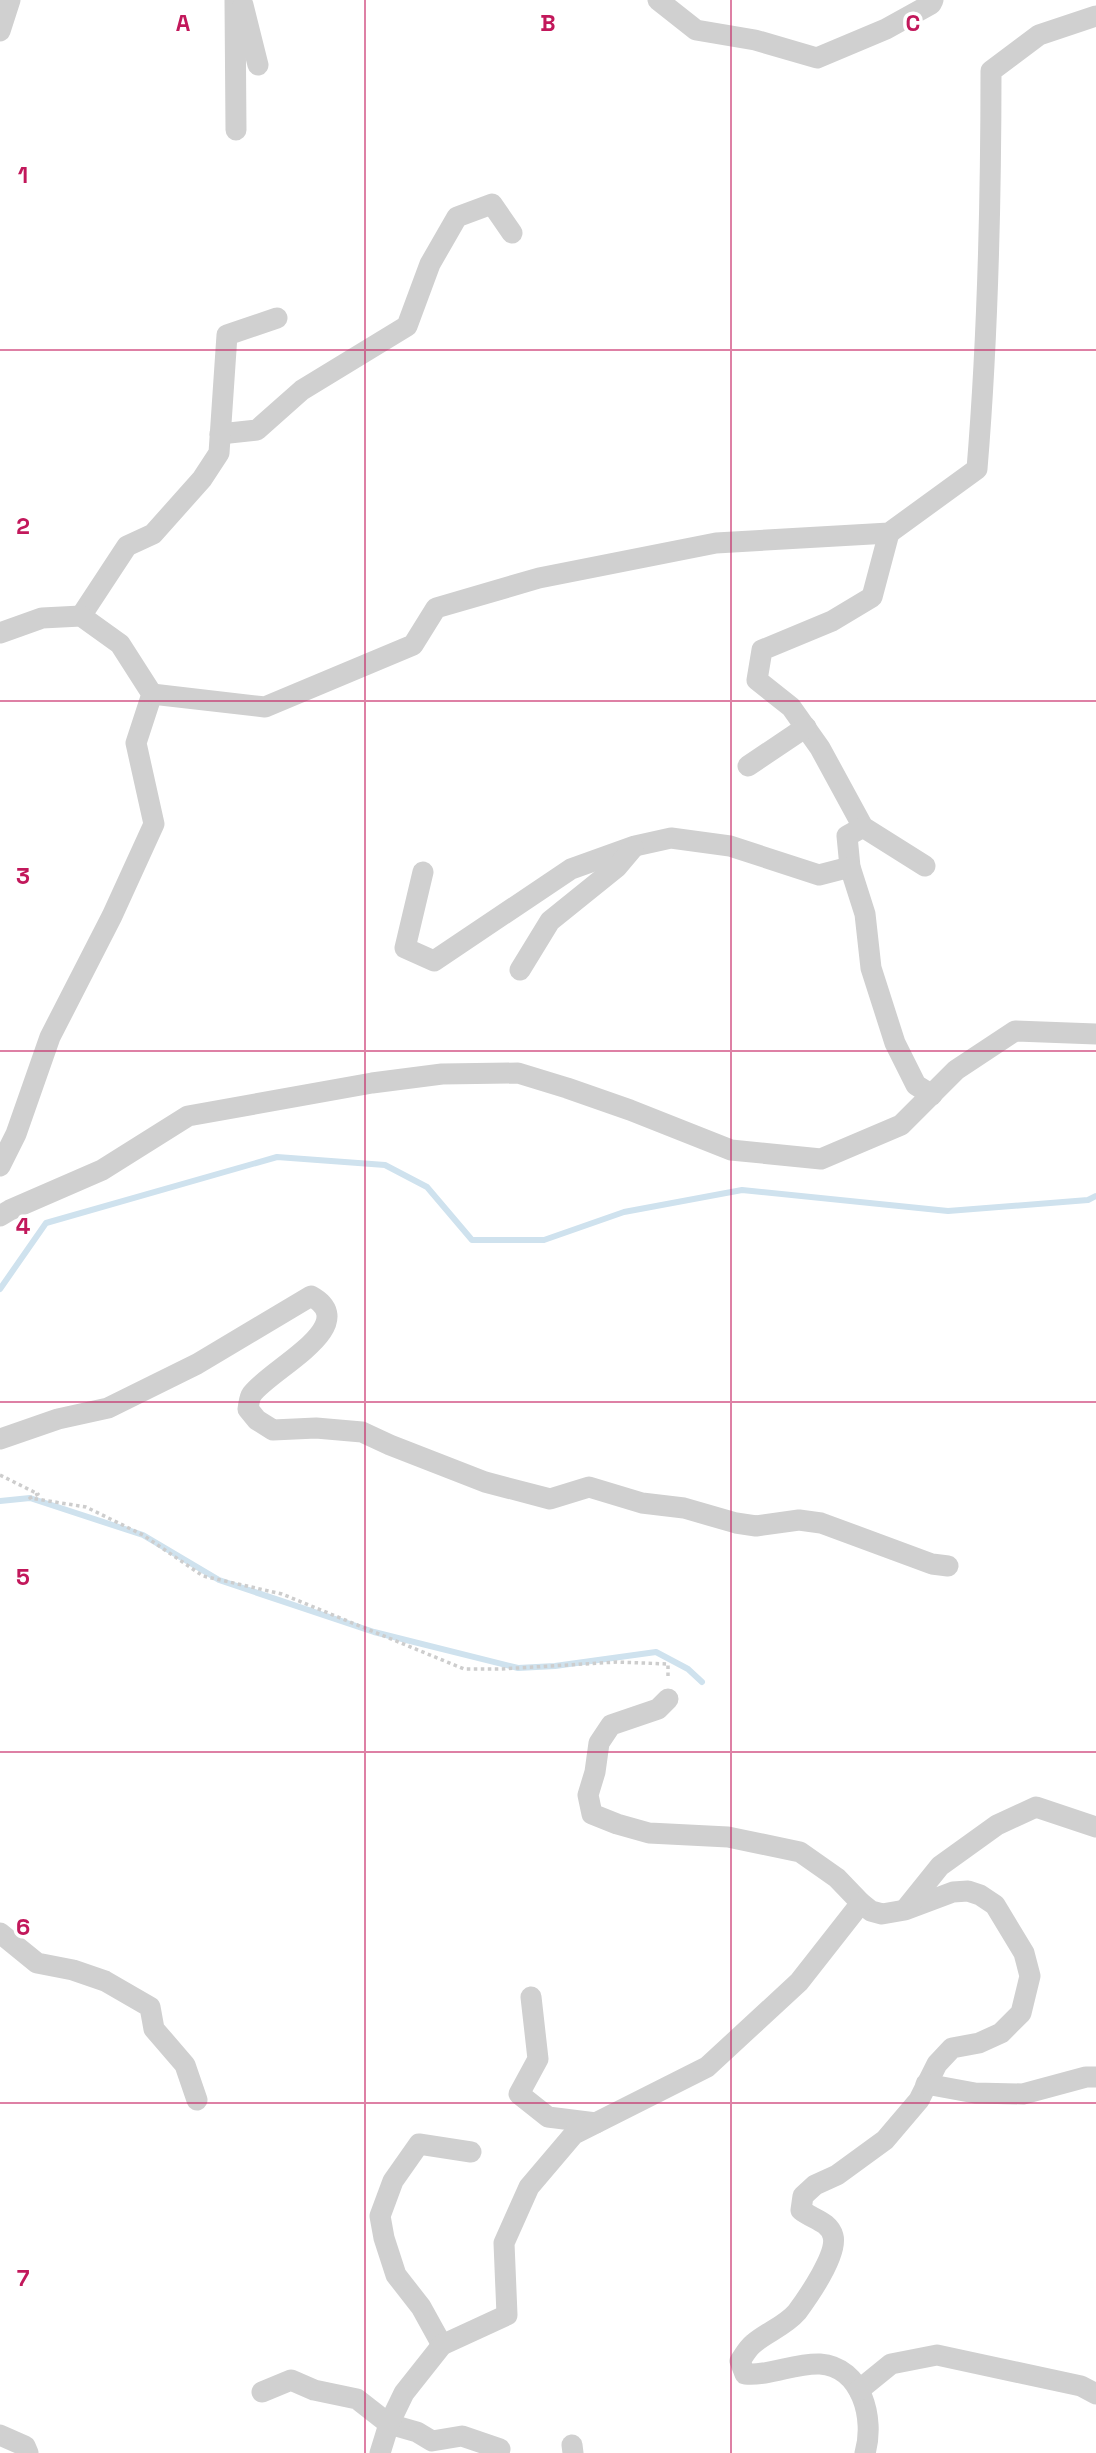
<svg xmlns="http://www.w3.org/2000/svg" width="1096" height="2453" font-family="'Space Grotesk',sans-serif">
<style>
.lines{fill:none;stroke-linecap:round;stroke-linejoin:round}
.stream{stroke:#cfe2ee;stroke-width:6}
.path{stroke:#cdcdcd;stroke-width:3.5;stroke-dasharray:3.5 3.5;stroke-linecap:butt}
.street{stroke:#d0d0d0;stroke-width:21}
.grid{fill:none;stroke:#c2185b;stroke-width:2;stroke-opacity:0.55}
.grid-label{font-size:23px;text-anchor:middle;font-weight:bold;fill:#c2185b;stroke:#fff;stroke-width:7;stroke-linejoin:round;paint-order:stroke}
</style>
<rect width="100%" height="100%" fill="#fff"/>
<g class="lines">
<!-- stream -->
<g class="stream">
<polyline points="0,1289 46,1223 277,1157 385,1165 427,1187 472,1240 544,1240 624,1212 742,1190 948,1211 1088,1200 1096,1196"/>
<polyline points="0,1501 30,1498 143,1535 219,1580 374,1632 518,1668 555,1666 656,1652 688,1669 702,1682"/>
</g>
<!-- path -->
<polyline class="path" points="0,1475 38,1494 30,1498 86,1507 143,1535 203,1576 282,1594 464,1669 501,1669 617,1662 668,1664 668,1679"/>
<!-- street -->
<g class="street">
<polyline points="235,0 236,130"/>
<polyline points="658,0 696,30 755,40 817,58 886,29 931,4 933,0"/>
<polyline points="243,5 258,65"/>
<polyline points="0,31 10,0"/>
<polyline points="220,434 257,430 302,390 407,326 430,264 457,217 492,204 512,233"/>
<polyline points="889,533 872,597 832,621 762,650 757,680 791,707 820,748 863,827 925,866"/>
<polyline points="81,616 127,546 153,534 202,479 219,453 227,335 277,318"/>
<polyline points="0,633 42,618 81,616 120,644 152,694 136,743 154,824 112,916 50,1037 16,1134 0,1166"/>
<path d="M 152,694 L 265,707 L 413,645 L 436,608 L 539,578 L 716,543 L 889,533 L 977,469 C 988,336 991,204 991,71 L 1039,35 L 1096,16"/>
<polyline points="748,766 806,727"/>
<polyline points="863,827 847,836 850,867 865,914 871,968 895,1043 916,1085 932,1095"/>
<polyline points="423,872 405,948 434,961 571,869 635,846 671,838 730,846 819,875 850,867"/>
<polyline points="520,970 550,921 617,867 633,848"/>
<polyline points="0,1216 10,1210 102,1170 188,1116 372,1083 442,1074 518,1073 567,1088 630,1110 731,1150 821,1159 901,1125 956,1070 1015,1031 1096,1034"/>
<path d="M 0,1439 L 58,1419 L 108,1408 L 197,1364 L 311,1296 C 364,1325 270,1369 252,1394 C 249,1398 249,1404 248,1409 L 257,1420 L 273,1430 L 316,1428 L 362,1432 L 390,1445 L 485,1482 L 550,1499 L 589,1487 L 642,1503 L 684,1508 L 736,1523 L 756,1526 L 799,1520 L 821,1523 L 932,1564 L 948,1566"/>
<path d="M 668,1699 L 658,1709 L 611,1725 L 599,1743 L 595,1772 L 588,1795 L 592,1814 L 617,1824 L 649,1833 L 728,1837 L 800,1852 L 837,1878 L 861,1903 L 871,1911 L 882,1914 L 905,1910 L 953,1892 L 968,1891 L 980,1895 L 995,1905 L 1024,1953 L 1030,1976 L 1021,2013 L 1001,2033 L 979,2043 L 952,2048 L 937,2064 L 919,2100 L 885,2140 L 837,2175 L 815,2185 L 803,2196 L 801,2210 C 812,2219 829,2221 833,2236 C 838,2254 808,2297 797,2312 C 785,2326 767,2332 753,2344 C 748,2348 744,2355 740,2361 L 745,2374 C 771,2376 794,2363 820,2364 C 862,2367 875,2419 865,2453"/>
<polyline points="907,1907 940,1866 997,1825 1036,1807 1096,1827"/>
<polyline points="0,1933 37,1963 73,1970 105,1981 150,2007 154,2029 185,2065 197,2100"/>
<polyline points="531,1997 538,2059 519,2094 548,2117 596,2123"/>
<polyline points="926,2084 975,2093 1023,2094 1086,2077 1096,2077"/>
<polyline points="442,2345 421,2307 396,2275 384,2238 380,2216 393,2181 419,2144 471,2152"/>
<polyline points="859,2390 891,2364 937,2355 1081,2386 1096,2394"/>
<polyline points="262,2392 291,2380 314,2390 357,2399 389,2424 417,2432 432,2441 462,2436 500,2449"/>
<polyline points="0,2435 25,2446 28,2453"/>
<polyline points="572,2445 573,2453"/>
<polyline points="380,2453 389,2424 404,2393 442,2345 507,2315 504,2243 529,2187 574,2134 707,2067 799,1982 861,1903"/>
</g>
</g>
<!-- grid -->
<path class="grid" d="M 365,0 L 365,2453M 731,0 L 731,2453M 0,350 L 1096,350M 0,701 L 1096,701M 0,1051 L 1096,1051M 0,1402 L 1096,1402M 0,1752 L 1096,1752M 0,2103 L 1096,2103"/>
<g class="grid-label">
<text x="183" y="31">A</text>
<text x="548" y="31">B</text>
<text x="913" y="31">C</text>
<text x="23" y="183">1</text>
<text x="23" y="534">2</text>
<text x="23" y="884">3</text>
<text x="23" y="1234">4</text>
<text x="23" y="1585">5</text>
<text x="23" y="1935">6</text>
<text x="23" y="2286">7</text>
</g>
</svg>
